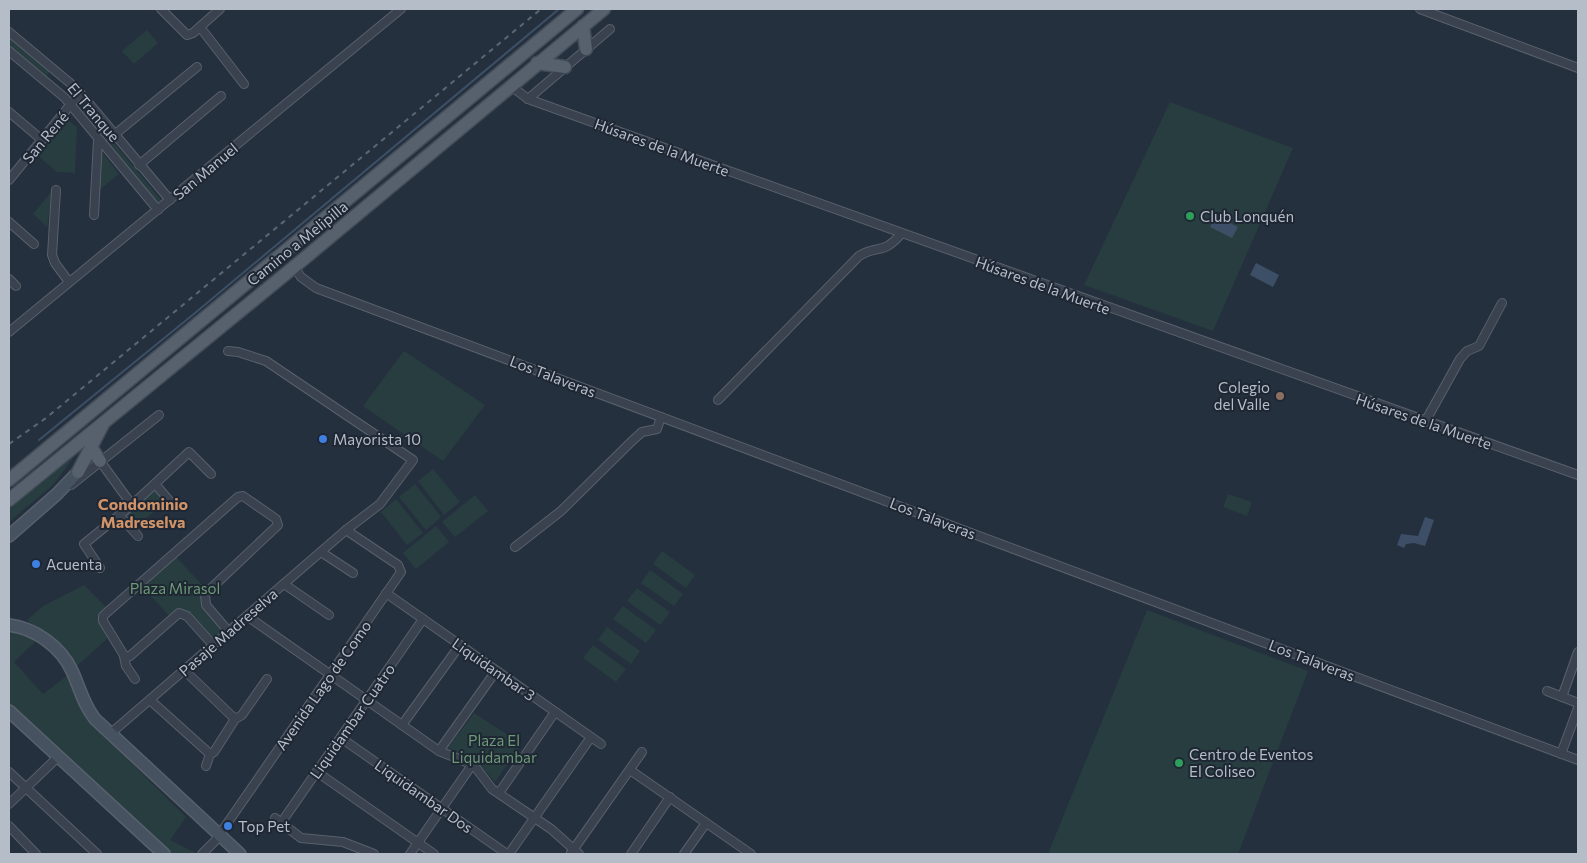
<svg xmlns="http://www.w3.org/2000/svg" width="1587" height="863" font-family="Commissioner,sans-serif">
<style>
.green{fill:#273d3f}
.water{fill:#3c4f66}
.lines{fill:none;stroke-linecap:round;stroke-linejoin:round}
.stream{stroke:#3c4f66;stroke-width:2}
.street-casing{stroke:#57606c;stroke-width:10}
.secondary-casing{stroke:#57606c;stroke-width:14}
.primary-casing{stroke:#424b57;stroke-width:15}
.street{stroke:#39424e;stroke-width:8}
.secondary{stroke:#475261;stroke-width:11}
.primary{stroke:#57616e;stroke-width:12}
.rail{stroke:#5b6775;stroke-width:2;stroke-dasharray:5 5;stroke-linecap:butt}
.leisure-dot{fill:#2e9e5b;stroke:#1e2733;stroke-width:2}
.education-dot{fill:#8d6e63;stroke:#1e2733;stroke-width:2}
.shop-dot{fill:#3f7fe0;stroke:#1e2733;stroke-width:2}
.labels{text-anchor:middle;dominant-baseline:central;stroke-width:4;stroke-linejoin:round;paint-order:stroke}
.street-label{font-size:15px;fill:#b5bdc9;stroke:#1e2733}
.poi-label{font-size:15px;fill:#b5bdc9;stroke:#1e2733;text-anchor:start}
.park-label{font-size:15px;fill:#6d9976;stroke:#1e2733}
.neighbourhood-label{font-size:16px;font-weight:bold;fill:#d19368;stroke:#1e2733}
</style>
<rect width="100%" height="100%" fill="#25303e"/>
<!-- green -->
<g class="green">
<polygon points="147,30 158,43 134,64 122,51"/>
<polygon points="9,37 50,71 47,76 9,45"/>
<polygon points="1170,102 1293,148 1213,331 1084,285"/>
<polygon points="82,104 161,200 156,204 77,109"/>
<polygon points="68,120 77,127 75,173 57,172 38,156"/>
<polygon points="100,150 119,174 98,191"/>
<polygon points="52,191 47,227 33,214"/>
<polygon points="404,351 485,405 443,461 363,406"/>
<polygon points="76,450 76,454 53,485 9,522 9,505"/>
<polygon points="433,469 460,502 444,515 418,481"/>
<polygon points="415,484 441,517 426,530 399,497"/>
<polygon points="155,486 167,501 133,529 121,515"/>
<polygon points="1228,494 1252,502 1247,516 1223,507"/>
<polygon points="475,495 488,511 455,537 442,522"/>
<polygon points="396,499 423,533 407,545 381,512"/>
<polygon points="436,526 449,542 416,569 403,553"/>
<polygon points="662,551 695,575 686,588 653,564"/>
<polygon points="176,557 206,589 203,595 225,631 214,640 212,639 190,614 170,617 142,586"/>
<polygon points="650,570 683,594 674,606 641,583"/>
<polygon points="84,585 108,609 99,623 109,637 76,667 60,645 27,620 43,606"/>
<polygon points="637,588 670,612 660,625 627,601"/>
<polygon points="623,606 656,630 646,643 613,619"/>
<polygon points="1147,610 1308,671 1238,854 1048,854"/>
<polygon points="607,627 640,651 631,664 598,640"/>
<polygon points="9,631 37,640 14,662 43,694 68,675 80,708 90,722 186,817 170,840 198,854 169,854 9,704"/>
<polygon points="593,645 626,669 616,682 583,658"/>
<polygon points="474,713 522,744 495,782 479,764 464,754 448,748"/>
</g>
<!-- water -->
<g class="water">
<polygon points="1216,216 1238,227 1232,238 1210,227"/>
<polygon points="1256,263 1279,275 1273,287 1250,275"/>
<polygon points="1425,517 1434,520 1425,546 1414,543 1406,544 1404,548 1397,545 1401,534 1418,536"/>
</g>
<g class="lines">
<!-- stream -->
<polyline class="stream" points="39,440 195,313 559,9"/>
<defs>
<g id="street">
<polyline points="161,9 187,35 193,33 220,9"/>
<polyline points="1420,9 1578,68"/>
<polyline points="200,27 244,84"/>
<polyline points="9,32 76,88 170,200"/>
<polyline points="9,51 65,98 158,210"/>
<polyline points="511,86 528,99 1578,475"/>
<polyline points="528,99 610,29"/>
<polyline points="9,112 42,140"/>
<polyline points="114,135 197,67"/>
<polyline points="139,165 221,96"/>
<polyline points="9,180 80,93"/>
<polyline points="56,190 52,255 55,263 69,282"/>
<polyline points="94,215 98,140"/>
<polyline points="9,222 34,244"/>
<polyline points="294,267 301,277 316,288 1578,760"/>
<polyline points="9,279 16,286"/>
<polyline points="9,332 401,9"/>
<path d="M 718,400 L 859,256 C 878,244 882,256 901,234"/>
<polyline points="1425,422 1460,359 1467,351 1479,346 1502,303"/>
<polyline points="100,461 132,505"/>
<polyline points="155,484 173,505"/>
<polyline points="71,485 159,415"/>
<polyline points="119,515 138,536"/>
<polyline points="515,547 561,511 632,441 642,432 657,429 661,417"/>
<polyline points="321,552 353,573"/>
<polyline points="100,568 84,544 132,505 189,452 211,474"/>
<polyline points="284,584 329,615"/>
<polyline points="386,593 601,744"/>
<polyline points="247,616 439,751 464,761 476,768 492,789 551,829 579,854"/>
<polyline points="213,645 187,616 179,613 130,656 125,657 103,621 103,616 238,497 243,496 276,519 278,525 205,594 206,605 229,632"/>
<polyline points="124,656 126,666 135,679"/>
<polyline points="184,670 235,719"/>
<polyline points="1547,691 1578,703"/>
<polyline points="1562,697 1578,652"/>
<polyline points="150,700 210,754"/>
<polyline points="402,725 460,645"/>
<polyline points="110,734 346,530 380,504 413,460 266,361 238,352 228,351"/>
<polyline points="341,738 507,854"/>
<polyline points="439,751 496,671"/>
<polyline points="1561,754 1578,708"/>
<polyline points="206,766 210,754 214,752 235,719 242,715 267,679"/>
<polyline points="630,770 751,854"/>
<polyline points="9,772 97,854"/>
<polyline points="317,772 434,854"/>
<polyline points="499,793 555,712"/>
<polyline points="9,804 58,757"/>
<polyline points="275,818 301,838 343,842 374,854"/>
<polyline points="281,823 423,619"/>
<polyline points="9,826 36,854"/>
<polyline points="571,853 642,752"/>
<polyline points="202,854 215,841 401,572 398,565 346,530"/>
<polyline points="410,854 472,765"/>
<polyline points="509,854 591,737"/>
<polyline points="631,854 670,797"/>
<polyline points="684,854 706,823"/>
</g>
<g id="secondary">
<polyline points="9,536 57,494 78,472"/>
<path d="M 9,625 C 35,628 61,647 72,671 C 80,688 83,704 95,719 L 240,854"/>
<polyline points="9,711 164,854"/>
</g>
<g id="primary">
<polyline points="583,26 586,49"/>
<polyline points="537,63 565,67"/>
<polyline points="91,447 100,461"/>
<polyline points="78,472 102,426"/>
<polyline points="9,480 577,9"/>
<polyline points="9,500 294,267 604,9"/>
</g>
</defs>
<!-- street casing -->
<use href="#street" class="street-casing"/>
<!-- secondary casing -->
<use href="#secondary" class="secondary-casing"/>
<!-- primary casing -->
<use href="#primary" class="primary-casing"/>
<!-- street -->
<use href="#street" class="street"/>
<!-- secondary -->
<use href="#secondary" class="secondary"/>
<!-- primary -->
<use href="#primary" class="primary"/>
<!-- rail -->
<polyline class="rail" points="9,444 46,418 541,9"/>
</g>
<!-- markers -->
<g class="leisure-dot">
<circle cx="1190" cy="216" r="5"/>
<circle cx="1179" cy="763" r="5"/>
</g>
<circle class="education-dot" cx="1280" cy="396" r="5"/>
<g class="shop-dot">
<circle cx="323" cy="439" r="5"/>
<circle cx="36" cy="564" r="5"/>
<circle cx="228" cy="826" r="5"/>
</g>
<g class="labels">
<!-- street labels -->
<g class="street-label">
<text transform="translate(94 112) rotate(50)">El Tranque</text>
<text transform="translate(45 137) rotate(-50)">San René</text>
<text transform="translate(662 147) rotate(20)">Húsares de la Muerte</text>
<text transform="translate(205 171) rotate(-40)">San Manuel</text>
<text transform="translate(297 243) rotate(-39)">Camino a Melipilla</text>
<text transform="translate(1043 285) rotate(20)">Húsares de la Muerte</text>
<text transform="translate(553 376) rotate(21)">Los Talaveras</text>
<text transform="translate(1424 421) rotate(19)">Húsares de la Muerte</text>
<text transform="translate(933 518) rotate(21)">Los Talaveras</text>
<text transform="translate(228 632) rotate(-41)">Pasaje Madreselva</text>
<text transform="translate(1312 660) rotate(21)">Los Talaveras</text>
<text transform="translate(494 669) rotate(35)">Liquidambar 3</text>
<text transform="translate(323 685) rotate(-55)">Avenida Lago de Como</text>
<text transform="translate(352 721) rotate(-55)">Liquidambar Cuatro</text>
<text transform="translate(424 796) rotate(35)">Liquidambar Dos</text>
</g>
<!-- poi labels -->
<g class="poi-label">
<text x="1200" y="216">Club Lonquén</text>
<text x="1270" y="387" text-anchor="end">Colegio<tspan x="1270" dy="17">del Valle</tspan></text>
<text x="333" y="439">Mayorista 10</text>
<text x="46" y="564">Acuenta</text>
<text x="1189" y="754">Centro de Eventos<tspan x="1189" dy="17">El Coliseo</tspan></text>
<text x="238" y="826">Top Pet</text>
</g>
<!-- park labels -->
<g class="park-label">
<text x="175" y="588">Plaza Mirasol</text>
<text x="494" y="740">Plaza El<tspan x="494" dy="17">Liquidambar</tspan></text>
</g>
<!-- neighbourhood labels -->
<g class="neighbourhood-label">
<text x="143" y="503">Condominio<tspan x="143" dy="18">Madreselva</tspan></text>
</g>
</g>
<!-- border -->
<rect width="1587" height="863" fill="none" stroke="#b5bdc9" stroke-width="20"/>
</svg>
